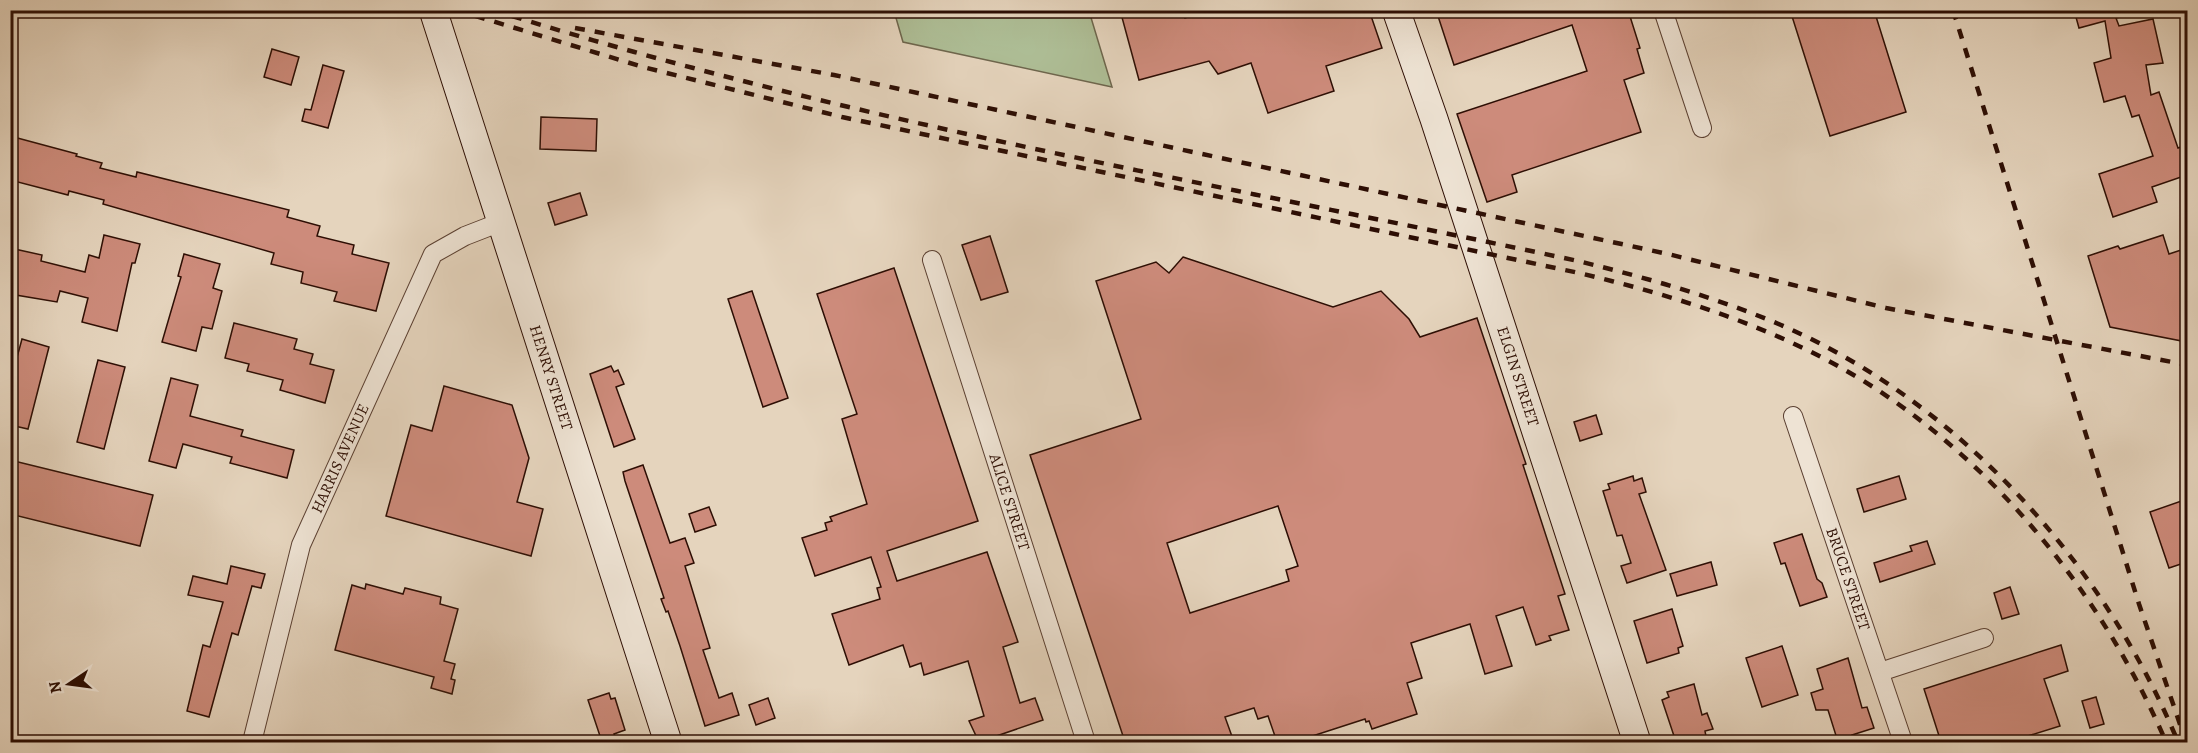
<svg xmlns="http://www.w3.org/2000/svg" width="2198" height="753" font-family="Alegreya,serif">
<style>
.green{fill:#aebe96;stroke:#6e664d;stroke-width:1.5}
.building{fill:#cd8b7b;stroke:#2d0e04;stroke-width:1.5;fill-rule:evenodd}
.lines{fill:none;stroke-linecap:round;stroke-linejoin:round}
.street-casing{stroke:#5b4032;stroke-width:20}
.secondary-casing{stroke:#2d0e04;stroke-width:29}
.street{stroke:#eee3d4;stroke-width:18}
.secondary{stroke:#eee3d4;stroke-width:27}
.rail{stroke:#2d0e04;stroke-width:4.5;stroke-dasharray:10 10;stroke-linecap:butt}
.labels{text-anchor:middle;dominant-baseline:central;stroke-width:4.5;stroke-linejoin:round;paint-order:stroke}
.street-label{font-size:16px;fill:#2d0e04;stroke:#eee3d4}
</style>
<rect width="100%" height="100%" fill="#e5d4bd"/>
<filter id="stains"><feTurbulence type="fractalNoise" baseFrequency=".00333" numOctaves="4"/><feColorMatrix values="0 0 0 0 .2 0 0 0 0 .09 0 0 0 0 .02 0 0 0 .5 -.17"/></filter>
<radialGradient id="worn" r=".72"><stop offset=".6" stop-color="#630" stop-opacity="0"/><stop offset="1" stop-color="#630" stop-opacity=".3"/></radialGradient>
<!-- green -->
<polygon class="green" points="894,11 1089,11 1112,87 903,42"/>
<!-- building -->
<g class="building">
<polygon points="1120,10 1183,10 1185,18 1208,10 1369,10 1382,48 1326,66 1334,91 1268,113 1251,63 1218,74 1209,61 1139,80"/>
<polygon points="1436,10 1628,10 1640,48 1637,49 1644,73 1624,80 1641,132 1512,175 1517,192 1487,202 1457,114 1587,71 1572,25 1454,65"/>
<polygon points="1790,10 1874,10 1906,112 1830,136"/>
<polygon points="2074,10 2129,10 2129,15 2116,18 2119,26 2153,19 2163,63 2146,65 2151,95 2159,92 2178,148 2187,145 2187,175 2152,187 2157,202 2113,217 2099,174 2153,156 2139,115 2132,117 2125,96 2104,102 2094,63 2111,58 2105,21 2079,28"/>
<polygon points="272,49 299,57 291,85 264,77"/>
<polygon points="323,65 344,71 328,128 302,121 305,109 311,110"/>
<polygon points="541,117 597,119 596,151 540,149"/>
<polygon points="10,136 77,154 76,156 102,163 100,168 136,177 137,172 289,210 287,217 320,226 317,236 354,245 352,254 389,263 376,311 334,301 337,292 301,283 303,272 271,264 274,253 103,204 104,200 69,191 68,195 10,180"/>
<polygon points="580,193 587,215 555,225 548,203"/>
<polygon points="104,235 140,244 135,263 132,263 117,331 82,322 88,298 60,291 57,302 10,294 10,248 42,255 41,261 85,272 89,255 99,258"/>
<polygon points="2163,235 2169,254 2187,248 2187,342 2110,327 2088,256 2118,246 2120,249"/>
<polygon points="990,236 1008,292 981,300 962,245"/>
<polygon points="184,254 220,264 213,288 222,291 212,329 202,327 196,351 162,342 181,277 178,276"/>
<path d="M 1183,257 L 1333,307 L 1381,291 L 1409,319 L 1420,337 L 1477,318 L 1526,464 L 1523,465 L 1565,594 L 1558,596 L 1569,630 L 1549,636 L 1551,640 L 1536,645 L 1523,607 L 1496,616 L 1512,666 L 1485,674 L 1470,624 L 1411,643 L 1422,678 L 1407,683 L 1417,714 L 1372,729 L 1369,721 L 1366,722 L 1365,719 L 1294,742 L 1277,742 L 1268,716 L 1258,719 L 1254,708 L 1225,717 L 1234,742 L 1125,742 L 1030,455 L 1141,419 L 1096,281 L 1156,262 L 1169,273 ZM 1278,506 L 1298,566 L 1286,570 L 1289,581 L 1190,613 L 1167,543 Z"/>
<polygon points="894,268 978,521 887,551 897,581 987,552 1018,642 1003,647 1020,703 1035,698 1043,720 979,742 969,721 984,716 968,661 924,675 921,663 910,667 903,645 849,665 832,614 880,599 877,588 881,587 871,557 815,576 802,538 827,530 825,523 832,521 830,517 867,504 842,419 857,414 817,294"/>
<polygon points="752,291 788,398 763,407 728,299"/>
<polygon points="234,323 297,339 294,349 313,354 310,364 334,370 325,403 280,390 283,380 247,371 249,364 225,358"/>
<polygon points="22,339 49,347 28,429 10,425 10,383"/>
<polygon points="98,360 125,367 104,449 77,442"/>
<polygon points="611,366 614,372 618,370 624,384 616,387 635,439 614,447 590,374"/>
<polygon points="171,378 198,385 190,416 243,430 241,436 294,450 287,478 230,463 232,457 183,444 176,468 149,461"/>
<polygon points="444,386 512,405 529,458 517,502 543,509 531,556 386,516 411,425 432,431"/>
<polygon points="1596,415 1602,434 1580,441 1574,422"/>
<polygon points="10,460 153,495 140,546 10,514"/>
<polygon points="643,465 670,543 685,538 694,563 685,566 710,648 703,650 719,698 732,693 739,715 705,726 680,646 668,611 666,612 661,599 664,598 625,481 623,472"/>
<polygon points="1633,476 1634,481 1642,478 1646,492 1639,494 1666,570 1627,583 1621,566 1631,563 1622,535 1617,536 1603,491 1610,489 1608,484"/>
<polygon points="1899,476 1906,499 1864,512 1857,489"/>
<polygon points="2187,499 2187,562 2169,568 2150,512"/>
<polygon points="709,507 716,525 695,532 689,514"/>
<polygon points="1802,534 1817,579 1822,583 1827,597 1800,606 1785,563 1781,564 1774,543"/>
<polygon points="1927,541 1935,564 1880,582 1874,563 1912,551 1910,546"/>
<polygon points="1711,562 1717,585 1677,596 1670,574"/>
<polygon points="231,566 265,574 261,588 252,586 238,635 232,633 209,717 187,711 203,645 210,647 223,602 188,595 193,576 227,584"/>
<polygon points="366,584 403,594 405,588 441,597 440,604 458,609 444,661 455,664 451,679 455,680 452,694 431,688 434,677 335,650 352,585 365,589"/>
<polygon points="2010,587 2019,614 2002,619 1994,593"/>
<polygon points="1672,609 1683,646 1678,648 1679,653 1647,663 1634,621"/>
<polygon points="2061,645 2068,671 2044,679 2060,726 2009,742 1941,742 1924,689"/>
<polygon points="1782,646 1798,695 1762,707 1746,658"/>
<polygon points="1848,658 1862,708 1867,707 1874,728 1852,735 1854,740 1838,742 1828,710 1816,710 1811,693 1823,689 1817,669"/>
<polygon points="1694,684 1702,715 1707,713 1713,729 1705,731 1707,742 1676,742 1662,700 1669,697 1667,692"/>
<polygon points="609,693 611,699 615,698 625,730 614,734 617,742 602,742 588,700"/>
<polygon points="2096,697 2104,724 2090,728 2082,701"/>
<polygon points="768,698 775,718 756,725 749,705"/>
</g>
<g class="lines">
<defs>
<g id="street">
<polyline points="1663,10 1702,128"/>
<path id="s1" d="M 932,260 L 1086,742"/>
<path id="s2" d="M 1793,416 L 1903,742"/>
<polyline points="1880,672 1984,638"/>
<path id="s3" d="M 252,742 L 301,545 L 433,254 L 465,236 L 501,222"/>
</g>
<g id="secondary">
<path id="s4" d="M 433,10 L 668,742"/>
<path id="s5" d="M 1396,10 L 1434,119 L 1637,742"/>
</g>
</defs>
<!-- street casing -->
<use href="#street" class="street-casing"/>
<!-- secondary casing -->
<use href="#secondary" class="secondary-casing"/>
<!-- street -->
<use href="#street" class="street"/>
<!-- secondary -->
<use href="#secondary" class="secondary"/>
<!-- rail -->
<g class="rail">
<path d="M 456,10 L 643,67 L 842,117 L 1579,273 C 1663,293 1746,318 1823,358 C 1977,438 2098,584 2166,742"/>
<path d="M 493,10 C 847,122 1215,183 1578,261 C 1647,278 1715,297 1781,325 C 1960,403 2104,563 2178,742"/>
<polyline points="1953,10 2139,604 2186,742"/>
<polyline points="575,28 834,75 1668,254 1886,308 2188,365"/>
</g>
</g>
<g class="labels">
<!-- street labels -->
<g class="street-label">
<text stroke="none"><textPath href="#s4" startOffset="386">HENRY STREET</textPath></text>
<text stroke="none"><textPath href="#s5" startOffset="386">ELGIN STREET</textPath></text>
<text stroke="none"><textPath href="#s3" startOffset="298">HARRIS AVENUE</textPath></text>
<text stroke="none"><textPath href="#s1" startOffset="254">ALICE STREET</textPath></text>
<text stroke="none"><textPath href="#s2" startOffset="172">BRUCE STREET</textPath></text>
</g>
</g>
<!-- margin -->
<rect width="2198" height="753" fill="none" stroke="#e5d4bd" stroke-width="36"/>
<rect x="12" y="12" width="2174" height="729" fill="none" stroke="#2d0e04" stroke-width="3"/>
<rect x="18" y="18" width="2162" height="717" fill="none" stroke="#2d0e04" stroke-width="1.5"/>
<!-- north arrow -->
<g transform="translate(69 684) rotate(257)" stroke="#eee3d4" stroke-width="4.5" paint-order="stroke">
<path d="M0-4.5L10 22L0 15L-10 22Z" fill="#2d0e04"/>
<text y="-9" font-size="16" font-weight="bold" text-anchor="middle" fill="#2d0e04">N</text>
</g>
<rect width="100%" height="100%" filter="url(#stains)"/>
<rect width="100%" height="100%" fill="url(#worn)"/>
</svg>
